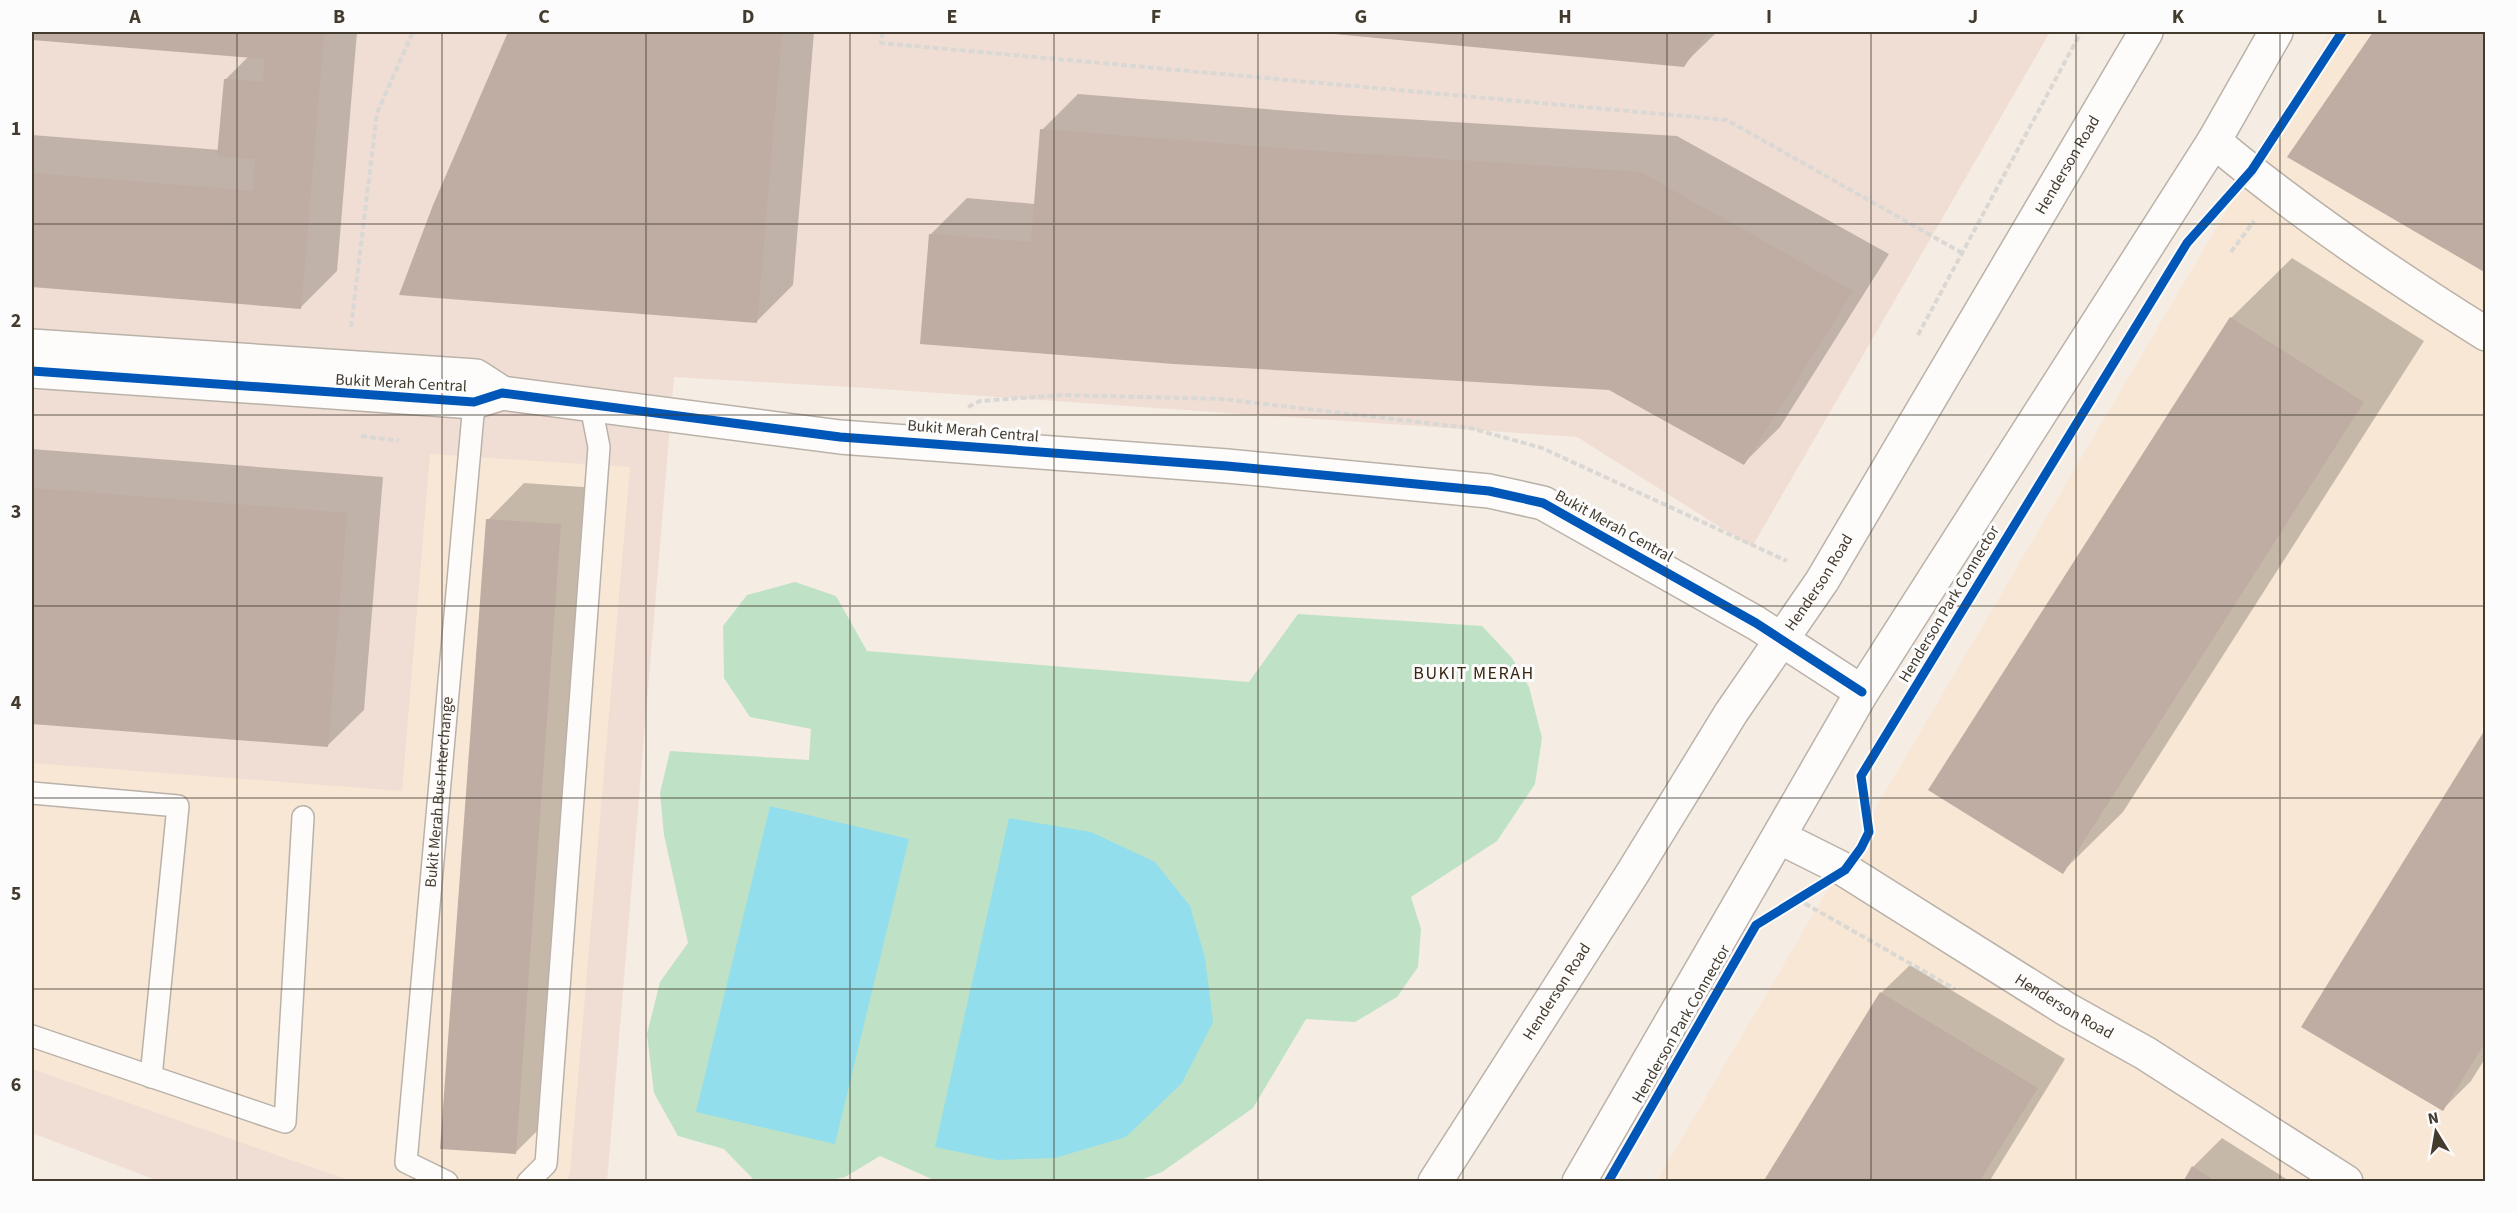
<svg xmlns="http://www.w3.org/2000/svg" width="2517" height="1213" font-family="'Source Sans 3',sans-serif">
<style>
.commercial{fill:#f0ded4}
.built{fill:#f8e7d4}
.green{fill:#bfe2c6}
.water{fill:#93deec}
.shadow{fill:#0003}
.building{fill:#bfaca3}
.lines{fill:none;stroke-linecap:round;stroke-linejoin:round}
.service-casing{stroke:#bab2a9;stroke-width:24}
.minor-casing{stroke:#bab2a9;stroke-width:36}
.secondary-casing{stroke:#bab2a9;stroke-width:36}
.path{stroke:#dad8d5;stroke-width:4;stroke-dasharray:6 3;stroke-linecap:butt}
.service{stroke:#fefcfb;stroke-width:21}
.minor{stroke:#fefcfb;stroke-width:33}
.secondary{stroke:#fefcfb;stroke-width:33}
.cycleway-casing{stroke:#fcfcfc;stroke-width:13}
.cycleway{stroke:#0057b8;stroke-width:9}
.grid{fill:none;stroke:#443b2f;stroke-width:1.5;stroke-opacity:0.55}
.labels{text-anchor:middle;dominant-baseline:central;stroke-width:6;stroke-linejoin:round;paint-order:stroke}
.street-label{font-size:16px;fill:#443b2f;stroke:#fcfcfc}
.neighbourhood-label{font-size:18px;letter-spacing:1.5px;fill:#38260e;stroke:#fcfcfc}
.neatline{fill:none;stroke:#443b2f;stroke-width:2}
.grid-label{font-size:20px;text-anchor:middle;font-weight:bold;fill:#443b2f}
</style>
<rect width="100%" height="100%" fill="#f5ece3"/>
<!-- commercial -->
<polygon class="commercial" points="32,32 2050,32 1752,547 1577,437 867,388 674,377 607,1182 159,1181 32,1133"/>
<!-- built -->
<g class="built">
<polygon points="2329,32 2485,32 2485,1181 1656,1182 2315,60"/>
<polygon points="430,454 630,467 570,1172 567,1181 351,1181 32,1069 32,763 402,791"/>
</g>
<!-- green -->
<polygon class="green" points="795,582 836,596 867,651 1249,682 1298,614 1482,626 1512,658 1529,687 1542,738 1535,784 1497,841 1411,897 1421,929 1418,967 1397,997 1355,1022 1306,1019 1253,1108 1162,1172 1135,1182 936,1181 880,1156 845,1177 820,1182 753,1179 724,1149 678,1136 654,1093 647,1034 660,982 688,943 664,835 660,793 670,751 809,760 811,729 750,717 724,678 723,626 747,595"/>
<!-- water -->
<g class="water">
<polygon points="770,806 909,839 835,1144 696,1112"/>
<polygon points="1009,818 1091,832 1155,862 1190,906 1205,958 1213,1022 1182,1083 1126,1137 1055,1158 997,1160 935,1147"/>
</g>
<!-- shadow -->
<g class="shadow">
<polygon points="32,32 357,32 337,271 301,307 32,286 32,135 220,150 225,80 249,56 32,39"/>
<polygon points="510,32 814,32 793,285 756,322 435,205"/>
<polygon points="1313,32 1717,32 1683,65"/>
<polygon points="2375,32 2486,32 2486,272 2289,156"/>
<polygon points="1078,94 1340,115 1677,136 1889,254 1780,427 1744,463 1610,389 930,235 967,198 1035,204 1042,130"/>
<polygon points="2292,258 2424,341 2123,812 2062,872 2231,318"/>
<polygon points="32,449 383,477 364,710 327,746 32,723"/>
<polygon points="524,483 597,488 552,1116 515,1153 488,520"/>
<polygon points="2486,731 2486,1057 2471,1081 2443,1109"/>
<polygon points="1910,965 2065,1059 1989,1182 1765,1182 1881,993"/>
<polygon points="2222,1138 2291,1182 2184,1182 2194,1166"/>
</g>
<!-- building -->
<g class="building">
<polygon points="32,32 324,32 301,309 32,287 32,173 253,191 255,159 217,156 224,79 263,82 265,59 32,40"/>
<polygon points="508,32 782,32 757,323 399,295 433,205"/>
<polygon points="1314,32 1708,32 1684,67"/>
<polygon points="2373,32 2486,32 2486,273 2287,157"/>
<polygon points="1040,129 1302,150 1640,172 1853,291 1744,465 1609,390 1174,364 920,344 929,234 1031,242"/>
<polygon points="2230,317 2364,402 2063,874 1928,790"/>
<polygon points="32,488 347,513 328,747 32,724"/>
<polygon points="486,519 561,524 516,1154 440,1149"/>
<polygon points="2486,728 2486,1041 2443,1111 2301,1027"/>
<polygon points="1880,992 2038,1088 1979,1182 1763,1182"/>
<polygon points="2192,1166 2217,1182 2183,1182"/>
</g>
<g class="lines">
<defs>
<g id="service">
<polyline points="32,793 178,806 151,1077"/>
<polyline points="32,1036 285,1122 303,817"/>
<path id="s1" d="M 447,1182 L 406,1162 L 475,392"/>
<polyline points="528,1182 546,1164 599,447 591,406"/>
</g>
<g id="minor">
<path d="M 2214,141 C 2298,212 2392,275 2486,334"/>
<polyline points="32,346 476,376 502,393"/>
<polyline points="32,371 474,402 502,393 840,437 1227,466 1489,491 1543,503 1756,623 1862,692"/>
<path id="s2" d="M 1779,837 L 1845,870 L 2066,1009 L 2145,1053 L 2346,1182"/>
</g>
<g id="secondary">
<path id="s3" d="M 1435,1182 L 1632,874 L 1731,713 L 1822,581 L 2146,32"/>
<polyline points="1579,1182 1862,692 2214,141 2276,32"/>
</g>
</defs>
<!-- service casing -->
<use href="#service" class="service-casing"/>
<!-- minor casing -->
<use href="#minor" class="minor-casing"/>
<!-- secondary casing -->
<use href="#secondary" class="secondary-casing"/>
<!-- path -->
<g class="path">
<polyline points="882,32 881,43 1727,120 1962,253"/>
<polyline points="2231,252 2254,221"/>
<polyline points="351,327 377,113 413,32"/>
<polyline points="1918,335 2081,32"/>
<polyline points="968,407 980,401 1063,395 1222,399 1470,428 1542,448 1787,561"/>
<polyline points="361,436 399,441"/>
<polyline points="1797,899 1955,989"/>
</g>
<!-- service -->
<use href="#service" class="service"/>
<!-- minor -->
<use href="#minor" class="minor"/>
<!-- secondary -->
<use href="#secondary" class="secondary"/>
<defs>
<g id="cycleway">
<polyline points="32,371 474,402 502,393 840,437 1227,466 1489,491 1543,503 1756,623 1862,692"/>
<polyline points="1608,1182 1756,925 1845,870 1861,848 1869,832 1861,776 2187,243 2252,170 2342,32"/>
</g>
</defs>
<!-- cycleway casing -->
<use href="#cycleway" class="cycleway-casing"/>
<!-- cycleway -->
<use href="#cycleway" class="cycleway"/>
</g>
<!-- grid -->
<path class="grid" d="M 237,32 L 237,1182M 442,32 L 442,1182M 646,32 L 646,1182M 850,32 L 850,1182M 1054,32 L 1054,1182M 1258,32 L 1258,1182M 1463,32 L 1463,1182M 1667,32 L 1667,1182M 1871,32 L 1871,1182M 2076,32 L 2076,1182M 2280,32 L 2280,1182M 32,224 L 2486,224M 32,415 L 2486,415M 32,606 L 2486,606M 32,798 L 2486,798M 32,989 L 2486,989"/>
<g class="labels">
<!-- street labels -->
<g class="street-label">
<text stroke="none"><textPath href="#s3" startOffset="1198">Henderson Road</textPath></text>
<text transform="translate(401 383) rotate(3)">Bukit Merah Central</text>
<text transform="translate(973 431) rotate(5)">Bukit Merah Central</text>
<text transform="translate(1614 526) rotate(29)">Bukit Merah Central</text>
<text stroke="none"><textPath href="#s3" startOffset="712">Henderson Road</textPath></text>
<text transform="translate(1949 604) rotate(-59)">Henderson Park Connector</text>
<text stroke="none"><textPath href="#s1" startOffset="417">Bukit Merah Bus Interchange</textPath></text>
<text stroke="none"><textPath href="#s3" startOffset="226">Henderson Road</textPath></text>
<text stroke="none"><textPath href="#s2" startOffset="332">Henderson Road</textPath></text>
<text transform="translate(1681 1024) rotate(-60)">Henderson Park Connector</text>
</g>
<!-- neighbourhood labels -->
<g class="neighbourhood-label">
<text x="1474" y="673">BUKIT MERAH</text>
</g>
</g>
<!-- border -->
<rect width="2517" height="1213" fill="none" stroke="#fcfcfc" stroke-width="66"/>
<!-- north arrow -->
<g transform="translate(2436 1132) rotate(349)" stroke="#fcfcfc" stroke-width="4.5" paint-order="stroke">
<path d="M0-4.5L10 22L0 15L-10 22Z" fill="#443b2f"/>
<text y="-9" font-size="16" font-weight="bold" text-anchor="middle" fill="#443b2f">N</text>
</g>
<rect x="33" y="33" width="2451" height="1147" class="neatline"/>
<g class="grid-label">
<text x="135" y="23">A</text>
<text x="339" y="23">B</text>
<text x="544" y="23">C</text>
<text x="748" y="23">D</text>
<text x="952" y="23">E</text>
<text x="1156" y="23">F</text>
<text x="1361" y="23">G</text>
<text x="1565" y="23">H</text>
<text x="1769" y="23">I</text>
<text x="1973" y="23">J</text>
<text x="2178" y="23">K</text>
<text x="2382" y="23">L</text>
<text x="16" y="135">1</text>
<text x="16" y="327">2</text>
<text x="16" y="518">3</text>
<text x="16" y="709">4</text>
<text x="16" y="900">5</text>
<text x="16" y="1091">6</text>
</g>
</svg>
